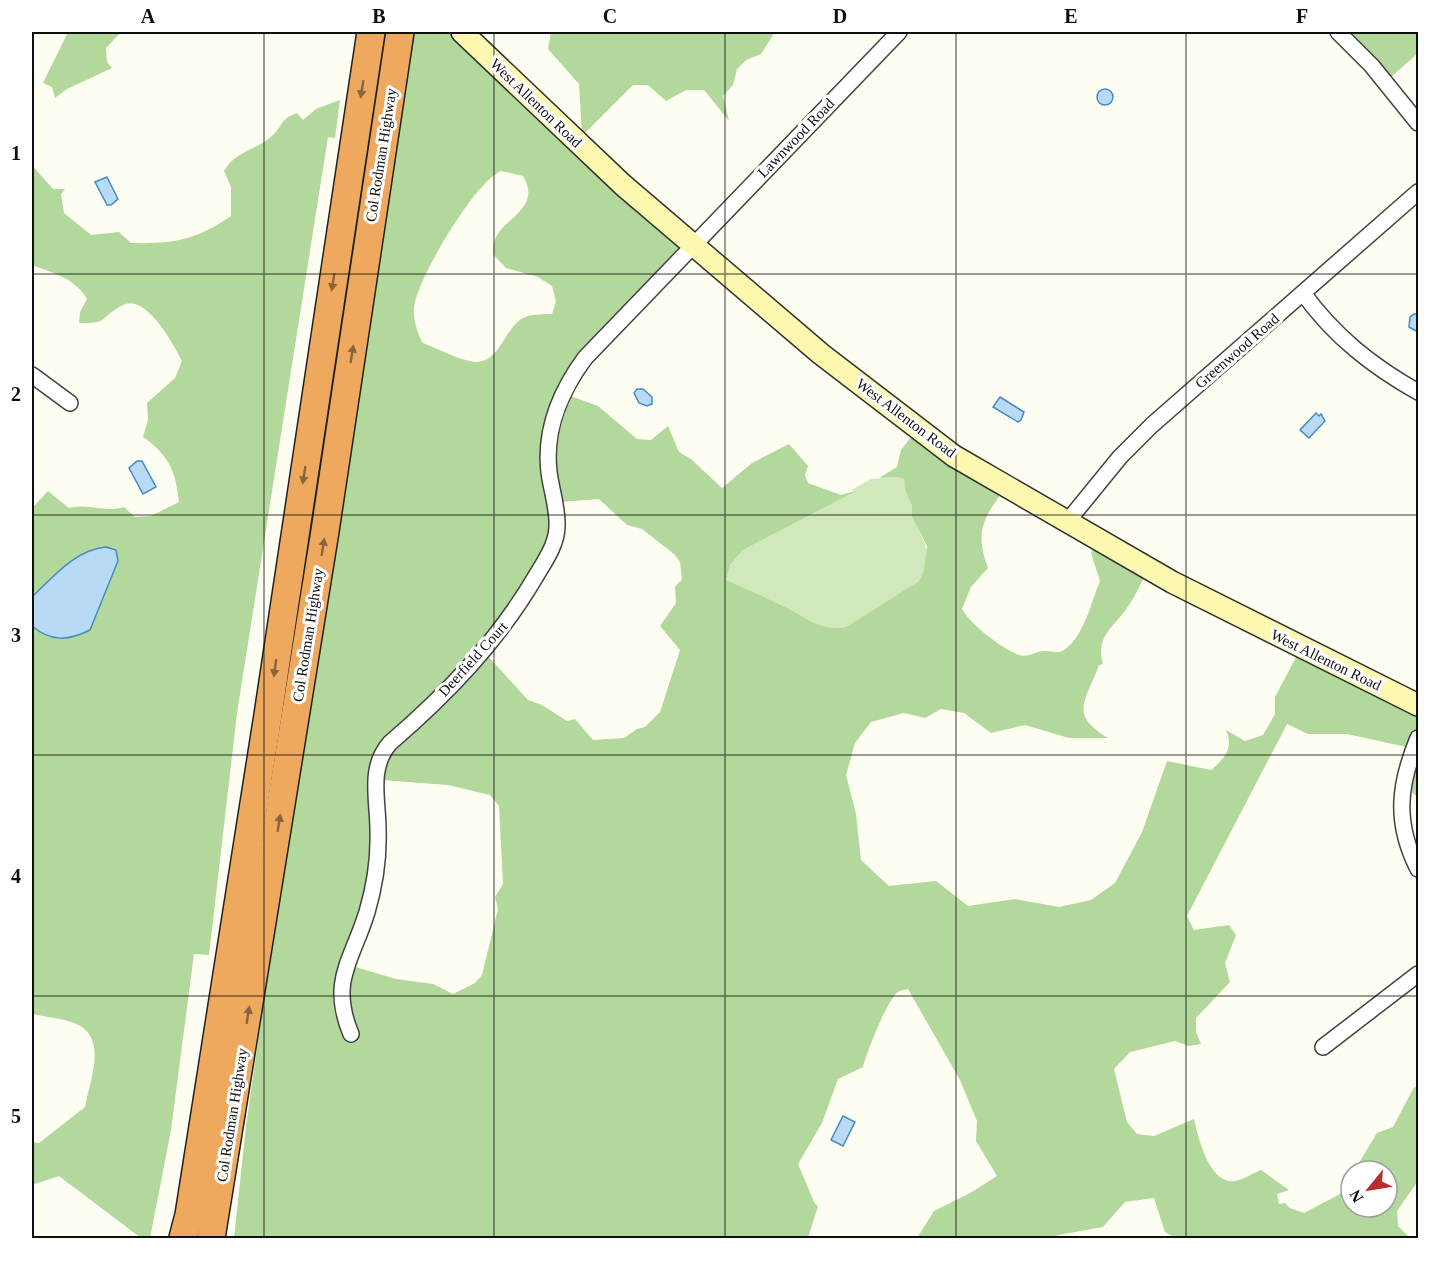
<svg xmlns="http://www.w3.org/2000/svg" width="1450" height="1270" font-family="Georgia,serif">
<style>
.green{fill:#d0e8bc}
.forest{fill:#b3d89c;fill-rule:evenodd}
.water{fill:#b8daf4;stroke:#428bc8;stroke-width:1.5}
.lines{fill:none;stroke-linecap:round;stroke-linejoin:round}
.street-casing{stroke:#424242;stroke-width:18}
.secondary-casing{stroke:#313131;stroke-width:24}
.highway-casing{stroke:#202020;stroke-width:30}
.street{stroke:#fff;stroke-width:15}
.secondary{stroke:#fcf8af;stroke-width:21}
.highway{stroke:#eea95f;stroke-width:27}
.oneway{fill:#8a643b}
.grid{fill:none;stroke:#0f0f0f;stroke-width:1.5;stroke-opacity:0.55}
.labels{text-anchor:middle;dominant-baseline:central;stroke-width:6;stroke-linejoin:round;paint-order:stroke}
.street-label{font-size:15px;fill:#0f0f0f;stroke:#fff}
.neatline{fill:none;stroke:#0f0f0f;stroke-width:2}
.grid-label{font-size:20px;text-anchor:middle;font-weight:bold;fill:#0f0f0f}
</style>
<rect width="100%" height="100%" fill="#fefdf1"/>
<!-- green -->
<path class="green" d="M 897,477 L 904,479 C 905,489 910,496 912,506 C 913,511 912,515 914,520 C 925,546 934,551 919,581 L 846,627 C 819,632 804,615 781,605 C 763,596 744,588 725,580 L 730,565 L 743,550 L 857,490 L 850,491 L 871,479 Z"/>
<!-- forest -->
<g class="forest">
<polygon points="68,32 121,32 106,48 107,62 112,68 67,89 55,98 52,87 43,83"/>
<path d="M 401,32 L 468,32 L 694,239 L 611,330 L 568,395 L 598,406 L 637,439 L 651,440 L 668,426 L 679,452 L 691,459 L 722,488 L 752,463 L 789,444 L 808,466 L 805,475 L 808,483 L 841,495 L 858,490 L 743,550 L 730,565 L 726,580 C 744,588 763,596 781,605 C 804,615 819,632 846,627 L 919,581 L 924,570 L 927,546 L 912,517 L 912,506 L 905,489 L 904,479 L 897,477 L 879,478 L 897,467 L 901,450 L 921,424 L 1006,487 C 984,517 974,531 988,568 L 971,587 L 962,609 C 971,625 1001,648 1019,655 C 1029,658 1037,650 1046,651 C 1052,651 1057,654 1064,650 C 1084,637 1091,602 1100,581 L 1091,553 L 1100,536 L 1149,566 C 1143,579 1137,593 1129,605 C 1115,627 1095,635 1103,664 L 1099,665 C 1086,701 1068,714 1108,738 L 1069,738 L 1025,725 L 991,733 L 964,713 L 941,709 L 925,718 L 904,713 L 871,722 L 855,743 L 846,775 L 856,814 L 861,860 L 889,886 L 936,881 L 968,906 L 1015,899 L 1059,907 L 1091,900 L 1115,883 L 1142,832 L 1167,761 L 1211,770 C 1225,758 1234,748 1226,730 L 1245,741 L 1263,735 L 1275,714 L 1275,697 L 1303,644 L 1418,698 L 1418,797 L 1403,786 L 1411,748 L 1347,734 L 1308,734 L 1287,724 L 1187,916 L 1194,930 L 1229,925 L 1236,935 L 1225,963 L 1230,982 L 1196,1018 L 1196,1032 L 1201,1044 L 1189,1046 L 1175,1041 L 1130,1052 L 1114,1069 L 1127,1122 L 1137,1134 L 1154,1136 L 1194,1119 C 1198,1137 1209,1185 1235,1181 C 1243,1180 1253,1173 1261,1170 L 1289,1190 L 1277,1194 L 1279,1204 L 1285,1203 L 1290,1208 L 1304,1213 L 1340,1194 L 1351,1175 L 1351,1207 L 1387,1207 L 1387,1171 L 1354,1171 L 1377,1133 L 1393,1127 L 1413,1089 L 1418,1085 L 1418,1181 L 1397,1211 L 1398,1226 L 1410,1238 L 1175,1238 L 1165,1232 L 1154,1198 L 1125,1202 L 1103,1227 L 1058,1235 L 1056,1238 L 917,1238 L 934,1211 L 970,1193 L 997,1176 L 976,1141 L 977,1121 L 960,1080 L 908,989 C 905,990 901,990 898,992 C 888,998 866,1054 863,1067 L 838,1079 L 822,1123 L 798,1164 L 815,1204 L 818,1206 L 808,1238 L 234,1238 L 246,1126 ZM 501,171 L 523,176 C 543,209 501,219 495,240 C 493,244 493,250 493,254 L 506,268 L 538,277 L 552,286 L 556,301 L 552,314 C 545,314 532,314 525,317 C 505,325 501,363 475,362 C 458,360 439,349 423,343 C 417,335 413,317 414,307 C 418,277 475,182 501,171 ZM 599,499 L 627,525 L 642,529 L 674,554 L 680,562 L 682,579 L 675,587 L 676,603 L 660,626 L 680,650 L 660,712 L 645,727 L 637,729 L 624,738 L 593,740 L 575,719 L 567,721 L 542,705 L 528,700 L 485,653 L 549,555 L 561,502 ZM 381,780 L 448,785 L 490,795 L 499,806 L 503,884 L 495,897 L 498,909 L 482,975 L 475,983 L 453,994 L 433,984 L 396,979 L 352,966 L 375,899 Z"/>
<polygon points="551,32 775,32 761,54 746,60 737,69 733,85 723,96 729,121 704,90 686,90 666,101 648,85 633,85 582,136 579,84 548,49"/>
<polygon points="1351,32 1418,32 1418,53 1389,79 1348,34"/>
<path d="M 340,100 L 335,138 L 328,137 L 237,713 L 209,955 L 194,954 L 171,1130 L 150,1238 L 141,1238 L 59,1176 L 32,1185 L 32,1142 L 39,1143 L 85,1107 C 90,1080 109,1036 74,1023 C 61,1018 45,1017 32,1014 L 32,508 L 48,491 L 69,508 C 91,503 103,513 124,507 L 135,517 L 151,516 L 179,502 C 176,472 169,455 143,437 L 148,420 L 147,403 L 175,378 L 182,361 C 173,344 145,291 121,306 C 99,318 109,324 79,323 L 80,312 L 87,299 C 75,278 53,273 32,265 L 32,165 L 53,189 L 65,189 L 61,194 L 64,213 L 91,235 L 119,232 L 131,243 C 174,244 196,240 231,216 L 231,187 L 224,171 C 235,151 258,150 273,135 C 284,124 280,119 297,113 L 303,120 L 316,109 Z"/>
</g>
<!-- water -->
<g class="water">
<circle cx="1105" cy="97" r="8"/>
<polygon points="107,177 118,199 111,205 107,205 95,182"/>
<polygon points="1414,314 1418,314 1418,332 1409,327 1410,317"/>
<polygon points="637,389 643,389 652,397 652,404 647,406 639,403 634,393"/>
<polygon points="1000,397 1024,412 1021,420 1018,422 993,407"/>
<polygon points="1316,413 1319,416 1321,414 1325,421 1309,438 1300,430"/>
<polygon points="137,461 142,461 156,487 143,494 129,468"/>
<path d="M 106,547 L 116,550 L 118,561 L 90,630 C 68,641 51,642 32,626 L 32,597 C 54,576 75,550 106,547 Z"/>
<polygon points="843,1116 855,1122 843,1146 831,1140"/>
</g>
<g class="lines">
<defs>
<g id="street">
<polyline points="1338,32 1372,66 1418,123"/>
<path d="M 1303,293 C 1334,336 1372,366 1418,392"/>
<polyline points="32,375 70,403"/>
<polyline points="1067,522 1120,457 1152,425 1418,192"/>
<path d="M 1418,738 C 1399,784 1394,822 1418,869"/>
<path d="M 351,1034 C 329,981 352,961 367,912 C 375,885 379,858 378,830 C 378,799 368,768 390,743 C 447,694 498,641 536,576 C 545,561 557,544 557,526 C 558,509 551,489 549,472 C 544,429 560,392 585,358 L 899,32"/>
<polyline points="1323,1047 1418,974"/>
</g>
<polyline id="secondary" points="462,32 623,185 821,354 954,456 1172,582 1418,705"/>
<g id="highway">
<polyline points="183,1238 189,1215 268,715 371,32"/>
<polyline points="211,1238 325,531 400,32"/>
</g>
</defs>
<!-- street casing -->
<use href="#street" class="street-casing"/>
<!-- secondary casing -->
<use href="#secondary" class="secondary-casing"/>
<!-- highway casing -->
<use href="#highway" class="highway-casing"/>
<!-- street -->
<use href="#street" class="street"/>
<!-- secondary -->
<use href="#secondary" class="secondary"/>
<!-- highway -->
<use href="#highway" class="highway"/>
</g>
<!-- one-way arrows -->
<defs><path id="oneway-solid" d="M-6-.8H1V-3.2L6.5 0L1 3.2V.8H-6Z" transform="scale(1.5)"/></defs>
<g class="oneway">
<use href="#oneway-solid" transform="translate(362 89) rotate(99)"/>
<use href="#oneway-solid" transform="translate(333 282) rotate(99)"/>
<use href="#oneway-solid" transform="translate(352 354) rotate(-81)"/>
<use href="#oneway-solid" transform="translate(304 475) rotate(99)"/>
<use href="#oneway-solid" transform="translate(323 547) rotate(-81)"/>
<use href="#oneway-solid" transform="translate(275 668) rotate(98)"/>
<use href="#oneway-solid" transform="translate(279 823) rotate(-81)"/>
<use href="#oneway-solid" transform="translate(248 1015) rotate(-81)"/>
</g>
<!-- grid -->
<path class="grid" d="M 264,32 L 264,1238M 494,32 L 494,1238M 725,32 L 725,1238M 956,32 L 956,1238M 1186,32 L 1186,1238M 32,274 L 1418,274M 32,515 L 1418,515M 32,755 L 1418,755M 32,996 L 1418,996"/>
<g class="labels">
<!-- street labels -->
<g class="street-label">
<text transform="translate(536 103) rotate(44)">West Allenton Road</text>
<text transform="translate(796 138) rotate(-46)">Lawnwood Road</text>
<text transform="translate(381 155) rotate(-81)">Col Rodman Highway</text>
<text transform="translate(1237 351) rotate(-41)">Greenwood Road</text>
<text transform="translate(906 418) rotate(37)">West Allenton Road</text>
<text transform="translate(308 635) rotate(-81)">Col Rodman Highway</text>
<text transform="translate(473 659) rotate(-48)">Deerfield Court</text>
<text transform="translate(1326 660) rotate(26)">West Allenton Road</text>
<text transform="translate(232 1115) rotate(-81)">Col Rodman Highway</text>
</g>
</g>
<!-- border -->
<rect width="1450" height="1270" fill="none" stroke="#ffffff" stroke-width="66"/>
<!-- north arrow -->
<g transform="translate(1369 1189) rotate(240)"><circle r="28" fill="#ffffff" stroke="#9f9f9f" stroke-width="1.5"/>
<path d="M0-4.5L10 22L0 15L-10 22Z" fill="#ba2d2c"/>
<text y="-9" font-size="16" font-weight="bold" text-anchor="middle" fill="#0f0f0f">N</text>
</g>
<rect x="33" y="33" width="1384" height="1204" class="neatline"/>
<g class="grid-label">
<text x="148" y="23">A</text>
<text x="379" y="23">B</text>
<text x="610" y="23">C</text>
<text x="840" y="23">D</text>
<text x="1071" y="23">E</text>
<text x="1302" y="23">F</text>
<text x="16" y="160">1</text>
<text x="16" y="401">2</text>
<text x="16" y="642">3</text>
<text x="16" y="883">4</text>
<text x="16" y="1123">5</text>
</g>
</svg>
